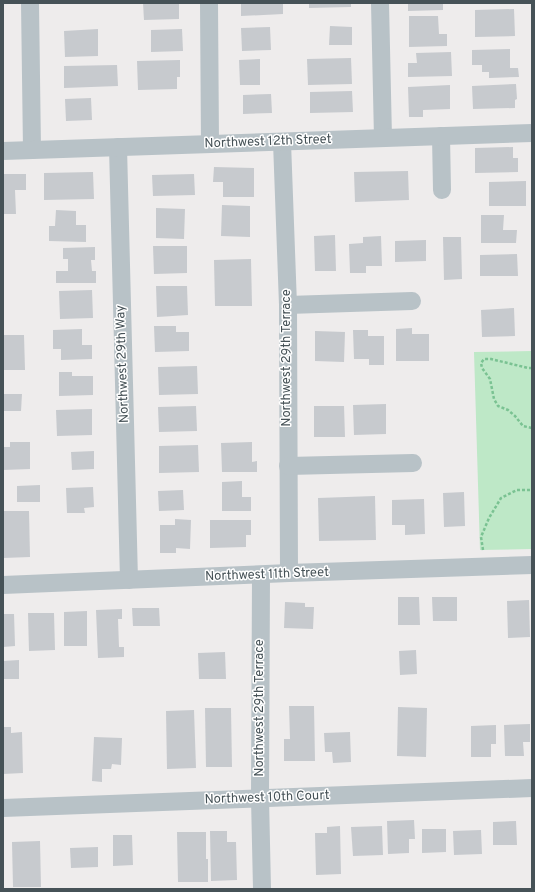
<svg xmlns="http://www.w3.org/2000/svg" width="535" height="892" font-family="Overpass,sans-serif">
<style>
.green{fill:#bee8c7}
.building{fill:#c7cace}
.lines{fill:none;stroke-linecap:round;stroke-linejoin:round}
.path{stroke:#7ac292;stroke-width:2.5;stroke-dasharray:3 2;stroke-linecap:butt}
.minor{stroke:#b8c2c7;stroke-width:18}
.labels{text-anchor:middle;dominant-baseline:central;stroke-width:3;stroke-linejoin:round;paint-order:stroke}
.street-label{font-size:13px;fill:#465257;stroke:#fff}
</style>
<rect width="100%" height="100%" fill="#eeecec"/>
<!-- green -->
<polygon class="green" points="532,351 532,549 480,550 474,352"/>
<!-- building -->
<g class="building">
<polygon points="143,3 179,3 179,19 144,20"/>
<polygon points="241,3 283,3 283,14 241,16"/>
<polygon points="309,3 351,3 351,7 309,8"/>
<polygon points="408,3 443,3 443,10 408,11"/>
<polygon points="514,9 515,36 475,37 475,10"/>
<polygon points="409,16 438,16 439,34 447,34 447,46 409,47"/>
<polygon points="330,26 352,27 352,45 329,45"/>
<polygon points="270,27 271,50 242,51 241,28"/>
<polygon points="98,29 98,56 65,57 64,31"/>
<polygon points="182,29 183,51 151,52 151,30"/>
<polygon points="510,49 510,68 518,68 519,77 489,78 489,72 482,72 482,65 472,65 472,50"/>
<polygon points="451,52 452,76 408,77 408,63 417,63 416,53"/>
<polygon points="351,58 352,84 308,85 307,59"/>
<polygon points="260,59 260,85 240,85 239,60"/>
<polygon points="180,60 180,77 177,77 177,89 138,90 137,61"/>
<polygon points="117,65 118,86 64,88 64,66"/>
<polygon points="516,84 517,99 515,100 515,108 473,109 472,86"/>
<polygon points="450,85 450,109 423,110 423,117 409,117 408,87"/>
<polygon points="352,91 353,112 310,113 310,92"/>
<polygon points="271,94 272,113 243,114 243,95"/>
<polygon points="91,98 92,120 66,121 65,99"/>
<polygon points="513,147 513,158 518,158 518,172 475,173 475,148"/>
<polygon points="214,167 254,168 254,197 223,197 223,182 213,182"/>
<polygon points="408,171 409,200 355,202 354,172"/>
<polygon points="93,172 94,199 44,200 44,173"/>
<polygon points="3,174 26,174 26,190 15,190 16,214 3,214"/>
<polygon points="194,174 195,195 153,196 152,175"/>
<polygon points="526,181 526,206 489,206 489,182"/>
<polygon points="222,205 250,206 250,237 221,236"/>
<polygon points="156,208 185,209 184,239 156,238"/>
<polygon points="56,210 76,211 76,225 86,225 86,242 49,241 49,226 55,226"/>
<polygon points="481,215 504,215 503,230 517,230 516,243 481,243"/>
<polygon points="335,235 336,271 315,271 314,236"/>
<polygon points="381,236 382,266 366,266 366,273 350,273 349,244 363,243 363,237"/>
<polygon points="443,237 461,237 462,279 444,280"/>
<polygon points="426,240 426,261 395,262 395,241"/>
<polygon points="153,246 187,246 187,273 154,274"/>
<polygon points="95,247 95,260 91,260 92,271 96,271 96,283 56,283 56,271 68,271 68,259 63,259 63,248"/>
<polygon points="517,254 518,276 480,276 480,255"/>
<polygon points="251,259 252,306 215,306 214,260"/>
<polygon points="156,286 187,286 188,315 157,317"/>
<polygon points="92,290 93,318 60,319 59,291"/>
<polygon points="514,308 515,336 482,337 481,310"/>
<polygon points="154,326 176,326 176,332 189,332 189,351 155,352"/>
<polygon points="412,328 412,334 429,334 429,361 396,361 396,329"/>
<polygon points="82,329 82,345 92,345 92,359 61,360 61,349 53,349 53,330"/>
<polygon points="353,330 368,330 368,336 384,336 384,365 369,365 369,359 354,359"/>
<polygon points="315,331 345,332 344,362 315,361"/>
<polygon points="3,335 24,335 25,370 3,370"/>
<polygon points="197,366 198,394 159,395 158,367"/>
<polygon points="59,372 72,372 72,376 93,376 93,395 59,396"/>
<polygon points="3,394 22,394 21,411 3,411"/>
<polygon points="386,404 386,434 354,435 353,405"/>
<polygon points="196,406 197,431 159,432 158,407"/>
<polygon points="314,406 344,406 345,437 314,437"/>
<polygon points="92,409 92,435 57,436 56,410"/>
<polygon points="10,442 30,442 30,469 3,470 3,447 10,447"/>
<polygon points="252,442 252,462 257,461 257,472 222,472 221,443"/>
<polygon points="198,445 199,472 159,473 159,446"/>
<polygon points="94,451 94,469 72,470 71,452"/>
<polygon points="242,481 242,497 251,497 251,511 222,511 222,482"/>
<polygon points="40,485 40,502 17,502 17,486"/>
<polygon points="93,487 94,507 84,508 85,513 67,513 66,488"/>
<polygon points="183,490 184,510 159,511 158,491"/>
<polygon points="464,492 465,526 444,527 443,493"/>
<polygon points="375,496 376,540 319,541 318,498"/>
<polygon points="424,499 425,534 405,535 405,525 392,525 392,500"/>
<polygon points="3,511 29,511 30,557 3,558"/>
<polygon points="175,519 191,520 190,549 176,548 176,553 160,553 160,525 175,525"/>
<polygon points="210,520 251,520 251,535 246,535 246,547 210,548"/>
<polygon points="398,597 419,597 420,625 398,625"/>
<polygon points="432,597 457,597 457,621 433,621"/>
<polygon points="529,600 530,637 508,638 507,601"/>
<polygon points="285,602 305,603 305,607 314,607 313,629 284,628"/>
<polygon points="132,608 159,608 160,626 133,626"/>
<polygon points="122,609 122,619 118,619 119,647 124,647 124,657 98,658 96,610"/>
<polygon points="87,611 87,646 64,646 64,612"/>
<polygon points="28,613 54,613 55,650 29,651"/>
<polygon points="3,614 14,614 15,646 3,647"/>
<polygon points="416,650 417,674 400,675 399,651"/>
<polygon points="225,652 226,679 199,679 198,653"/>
<polygon points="19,660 19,679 3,679 3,661"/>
<polygon points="289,706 314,706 315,761 284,761 284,739 290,739"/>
<polygon points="398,707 427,708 426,757 397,756"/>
<polygon points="205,708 231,708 232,767 206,767"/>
<polygon points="194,710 196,768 167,769 166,711"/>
<polygon points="530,724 530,742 523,742 524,756 505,756 504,725"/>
<polygon points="496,725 496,744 491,744 491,757 471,757 471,726"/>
<polygon points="3,727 11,727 11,733 22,732 23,773 3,774"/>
<polygon points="350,732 351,762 333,763 332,752 325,752 324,733"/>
<polygon points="94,737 122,738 121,765 112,764 111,769 102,769 102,782 92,781"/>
<polygon points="414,820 415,839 409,839 409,853 388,854 387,821"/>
<polygon points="516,821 517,845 493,845 493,822"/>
<polygon points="340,826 341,874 316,875 315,833 327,833 327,827"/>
<polygon points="382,826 383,855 353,856 351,827"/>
<polygon points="422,829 446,829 446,852 422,853"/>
<polygon points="481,830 482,854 454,855 453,831"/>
<polygon points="210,831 227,831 227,842 236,842 237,880 211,881"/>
<polygon points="177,832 206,832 206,859 208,859 208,882 178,882"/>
<polygon points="113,835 132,835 133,865 113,866"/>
<polygon points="40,841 41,887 13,887 12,842"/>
<polygon points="98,847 98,867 71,868 70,848"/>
</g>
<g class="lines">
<!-- path -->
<g class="path">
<polyline points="532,368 528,368 491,359 484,359 481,363 482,368 490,379 494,399 498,406 508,410 515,416 523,426 532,428"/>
<polyline points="483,550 481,537 489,518 501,498 517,490 532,490"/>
</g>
<!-- minor -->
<g class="minor">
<polyline points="30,3 32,150"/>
<polyline points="209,3 210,144"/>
<polyline points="380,3 383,138"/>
<polyline points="441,136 442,190"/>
<polyline points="282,142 288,305 289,573"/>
<polyline points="118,147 129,580"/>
<polyline points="3,151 532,133"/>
<polyline points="288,305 412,301"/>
<polyline points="288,466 413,463"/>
<polyline points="261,575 260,798 262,889"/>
<polyline points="3,585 289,573 532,565"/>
<path d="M 3,808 C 179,802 356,794 532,788"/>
</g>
</g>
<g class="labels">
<!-- street labels -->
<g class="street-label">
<text transform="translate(268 142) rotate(-2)">Northwest 12th Street</text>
<text transform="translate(287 358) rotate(-90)">Northwest 29th Terrace</text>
<text transform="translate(123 364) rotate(-92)">Northwest 29th Way</text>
<text transform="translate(267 575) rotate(-2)">Northwest 11th Street</text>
<text transform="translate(260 708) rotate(-90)">Northwest 29th Terrace</text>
<text transform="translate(267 798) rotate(-2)">Northwest 10th Court</text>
</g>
</g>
<!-- border -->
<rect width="535" height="892" fill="none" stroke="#465257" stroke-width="8"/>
</svg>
